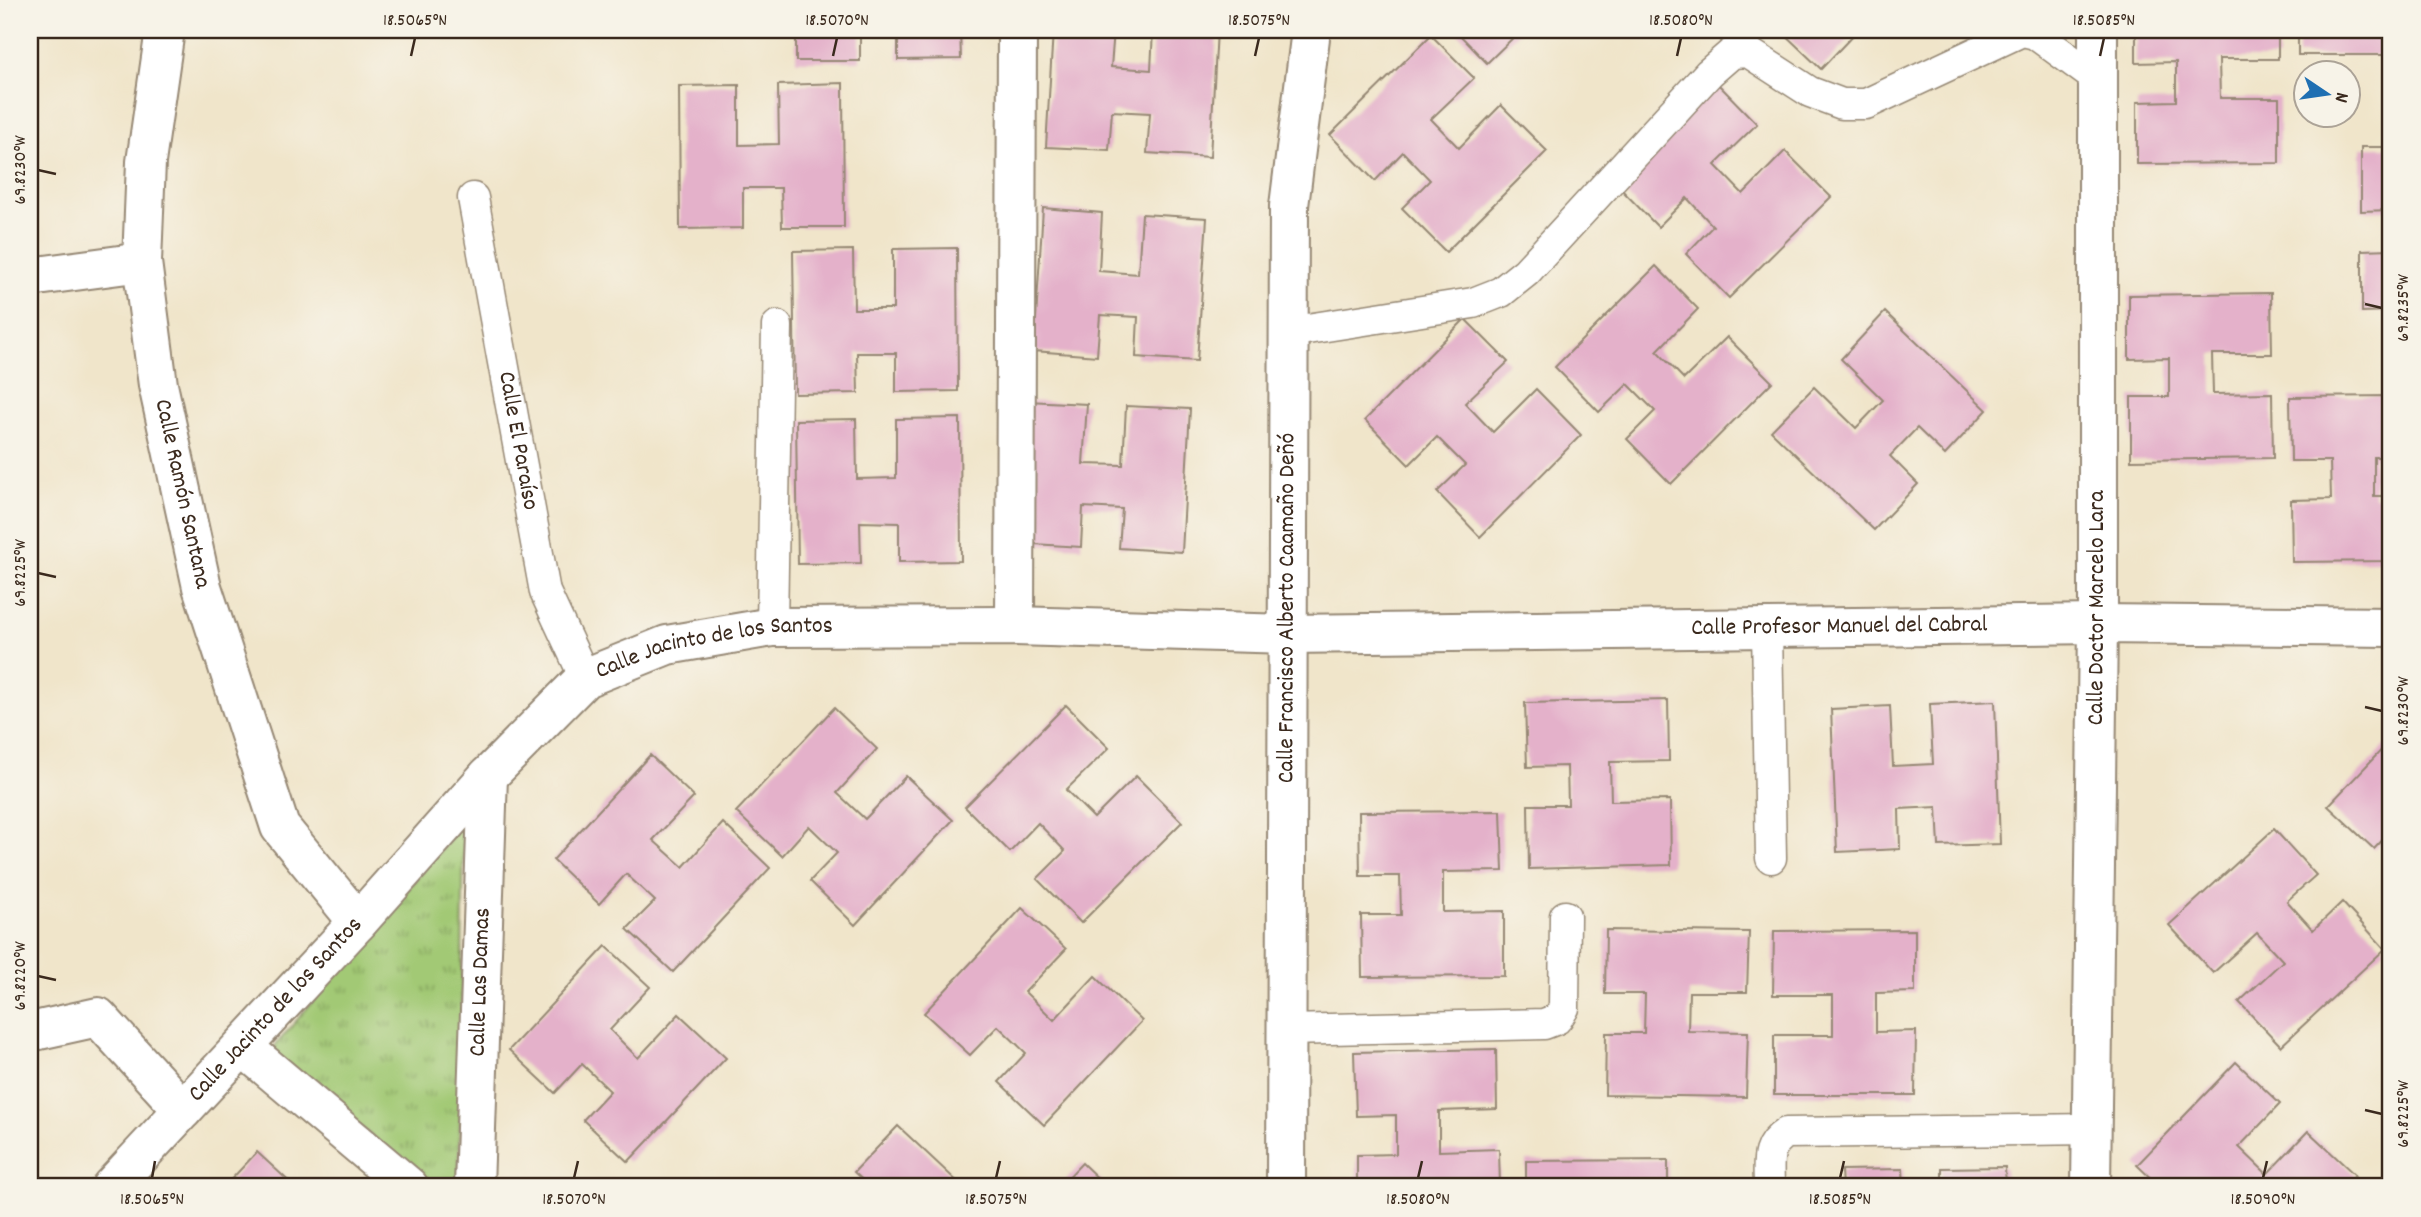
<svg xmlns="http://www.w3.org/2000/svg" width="2421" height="1217" font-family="Dekko,sans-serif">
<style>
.park{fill:url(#park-tufts);stroke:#6e7a49;stroke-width:2}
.building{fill:#e4b1ca}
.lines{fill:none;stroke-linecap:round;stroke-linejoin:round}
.service-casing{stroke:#968874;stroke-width:33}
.minor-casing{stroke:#968874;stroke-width:42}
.service{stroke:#fff;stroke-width:30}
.minor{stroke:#fff;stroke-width:38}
.ticks{fill:none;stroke:#3b2a1e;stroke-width:2.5}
.labels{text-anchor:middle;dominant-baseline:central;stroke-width:5;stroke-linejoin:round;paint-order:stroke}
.street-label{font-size:24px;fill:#3b2a1e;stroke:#f7f3e8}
.neatline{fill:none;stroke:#3b2a1e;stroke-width:2.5}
.ticks-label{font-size:18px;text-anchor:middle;fill:#3b2a1e}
</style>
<defs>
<pattern id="park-tufts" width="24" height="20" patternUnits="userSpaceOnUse" patternTransform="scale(1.75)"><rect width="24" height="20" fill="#a2c974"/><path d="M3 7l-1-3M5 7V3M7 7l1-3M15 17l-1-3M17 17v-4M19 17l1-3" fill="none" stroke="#85a35f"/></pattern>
</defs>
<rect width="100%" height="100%" fill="#f7f3e8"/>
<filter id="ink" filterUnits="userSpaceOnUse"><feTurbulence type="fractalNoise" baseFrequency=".0143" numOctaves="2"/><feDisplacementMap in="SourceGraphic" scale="14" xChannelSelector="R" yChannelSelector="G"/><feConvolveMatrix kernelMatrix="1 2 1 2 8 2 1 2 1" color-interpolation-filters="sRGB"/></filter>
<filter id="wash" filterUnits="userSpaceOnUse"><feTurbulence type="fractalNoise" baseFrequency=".00686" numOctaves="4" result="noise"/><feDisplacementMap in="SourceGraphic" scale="28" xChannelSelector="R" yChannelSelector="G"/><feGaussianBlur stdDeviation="1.57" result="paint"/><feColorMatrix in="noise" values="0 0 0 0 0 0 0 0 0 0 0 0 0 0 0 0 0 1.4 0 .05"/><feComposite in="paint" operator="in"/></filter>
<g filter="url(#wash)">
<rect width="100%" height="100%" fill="#f0e5ca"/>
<!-- park -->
<polygon class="park" points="464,822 459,1187 434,1187 269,1053"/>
<g id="blocks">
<!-- building -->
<g class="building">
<rect x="796" y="30" width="64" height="31"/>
<polygon points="898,30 960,30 961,59 898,60"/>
<polygon points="1053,30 1114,30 1111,67 1151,70 1153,30 1217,30 1210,157 1147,153 1150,113 1112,111 1109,150 1046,147"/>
<polygon points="1455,30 1521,30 1487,63"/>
<polygon points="1780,30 1858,30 1821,69"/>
<polygon points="2136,30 2278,30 2278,59 2219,59 2220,98 2279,98 2279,163 2137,164 2137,102 2176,101 2176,62 2136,63"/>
<rect x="2298" y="30" width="93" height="25"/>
<polygon points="1431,35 1474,78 1431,119 1459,148 1501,105 1547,151 1446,252 1402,208 1430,180 1403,152 1375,181 1330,135"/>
<polygon points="1715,81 1757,124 1715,165 1743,194 1785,151 1831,197 1729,298 1686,254 1713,226 1687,198 1658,227 1614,182"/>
<polygon points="843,83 844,227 782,227 781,188 743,188 743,228 680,229 679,86 739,85 739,145 779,144 778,85"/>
<polygon points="2361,147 2391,147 2391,210 2361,211"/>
<polygon points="1043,208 1102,213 1099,271 1138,274 1142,214 1207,218 1197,361 1136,357 1138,317 1100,315 1097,356 1034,351"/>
<polygon points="957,248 958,391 896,392 896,353 857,353 858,393 795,394 793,251 853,250 854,309 893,309 893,249"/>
<polygon points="2391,249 2391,311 2362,312 2362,250"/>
<polygon points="1656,266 1698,309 1657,351 1684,379 1727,337 1772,382 1671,484 1627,439 1655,411 1628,384 1599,412 1555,367"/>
<polygon points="2271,293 2272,354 2212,354 2213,394 2272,393 2273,458 2131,460 2131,397 2169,397 2169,358 2129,359 2129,295"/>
<polygon points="1885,312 1987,410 1945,455 1917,428 1890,456 1918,484 1874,530 1771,431 1814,387 1856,428 1883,400 1841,359"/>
<polygon points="1465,319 1508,362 1465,403 1493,432 1536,389 1581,435 1480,537 1437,492 1465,465 1437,437 1409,465 1365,420"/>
<polygon points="2391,396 2391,457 2374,457 2374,496 2391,496 2391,561 2292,562 2291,500 2331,499 2330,461 2291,461 2290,397"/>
<polygon points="1027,401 1087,404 1083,464 1123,465 1126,406 1190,409 1182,552 1119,548 1122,509 1083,507 1081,547 1018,543"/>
<polygon points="960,418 961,561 899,562 899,523 860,522 861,563 798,564 796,420 856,419 857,479 896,478 896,419"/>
<polygon points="1668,700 1669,761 1610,762 1611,801 1670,800 1671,865 1529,869 1528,805 1568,805 1567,766 1527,767 1525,703"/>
<polygon points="1995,701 2000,844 1939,846 1937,807 1899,809 1900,849 1837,852 1831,709 1890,706 1893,766 1933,764 1930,704"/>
<polygon points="1066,705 1109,748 1066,790 1094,818 1136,776 1182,822 1081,923 1037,879 1065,851 1038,823 1010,852 965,807"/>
<polygon points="834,708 877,749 837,793 865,819 906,776 953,820 855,925 810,881 837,853 809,826 782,856 736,812"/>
<polygon points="2391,740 2391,831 2374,849 2328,806"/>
<polygon points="650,755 694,797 653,840 683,867 723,823 770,868 673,972 627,929 655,901 626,874 599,904 553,860"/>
<polygon points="1501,811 1503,871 1443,872 1443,912 1504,911 1504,976 1362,977 1361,915 1401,915 1400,876 1360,876 1359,812"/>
<polygon points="2274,829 2316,875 2287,901 2313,930 2342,902 2385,949 2281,1046 2239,1002 2283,961 2257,933 2213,973 2169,925"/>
<polygon points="1022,908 1066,949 1025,992 1054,1020 1095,976 1142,1021 1044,1125 999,1082 1026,1053 998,1026 970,1055 924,1013"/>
<polygon points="1606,930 1749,932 1747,992 1689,992 1688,1031 1748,1032 1746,1097 1605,1095 1606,1033 1644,1033 1645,994 1605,994"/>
<polygon points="1915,930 1915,992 1876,993 1876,1032 1916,1031 1915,1095 1774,1095 1774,1035 1833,1035 1833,995 1773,995 1774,931"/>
<polygon points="606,946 650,987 610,1030 638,1058 679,1014 726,1058 628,1162 583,1120 610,1091 582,1064 555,1093 509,1050"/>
<polygon points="1496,1049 1497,1109 1439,1111 1439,1151 1499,1149 1500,1187 1357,1187 1357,1155 1396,1154 1396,1115 1356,1116 1354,1052"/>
<polygon points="2236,1062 2280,1104 2239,1147 2267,1174 2308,1131 2355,1175 2343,1187 2218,1187 2211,1181 2204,1187 2160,1187 2137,1165"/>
<polygon points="898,1126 963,1187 870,1187 854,1172"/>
<polygon points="257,1152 295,1187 224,1187"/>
<polygon points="1668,1160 1668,1187 1526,1187 1526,1161"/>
<polygon points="1082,1163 1107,1187 1059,1187"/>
<polygon points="2005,1167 2006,1187 1942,1187 1942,1168"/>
<polygon points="1903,1169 1904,1187 1842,1187 1841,1170"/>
</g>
</g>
</g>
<g filter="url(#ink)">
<use href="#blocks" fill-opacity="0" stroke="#968874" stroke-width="2"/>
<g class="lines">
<defs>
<g id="service">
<path id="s1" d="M 473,198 L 545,592 L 585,678"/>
<polyline points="1288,332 1473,303 1501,292 1526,272 1709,73 1732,53 1748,52 1810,92 1842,104 1866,104 2022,31 2035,34 2098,80"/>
<polyline points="772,627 777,326"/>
<polyline points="1767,628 1771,858"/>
<polyline points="1287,1030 1544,1024 1557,1019 1564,1008 1565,916"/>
<path d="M 1769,1187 C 1769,1163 1764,1147 1786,1133 L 2092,1129"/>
</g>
<g id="minor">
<path id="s2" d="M 165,30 L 146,162 L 142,262 L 158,385 L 202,587 L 280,827 L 358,922"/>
<polyline points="30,277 142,262"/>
<polyline points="1015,626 1017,30"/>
<polyline points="30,1032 98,1017 183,1110"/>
<polyline points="243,1047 409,1187"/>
<path id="s3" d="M 111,1187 L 358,922 L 488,776 L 585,678 L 667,645 L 772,627 L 1015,626 L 1288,634 L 2098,624 L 2391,627"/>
<path id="s4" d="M 474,1187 L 488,776"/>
<path id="s5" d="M 1286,1187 L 1289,206 L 1311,30"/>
<path id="s6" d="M 2091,1187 L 2098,624 L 2098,30"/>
</g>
</defs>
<!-- service casing -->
<use href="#service" class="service-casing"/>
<!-- minor casing -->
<use href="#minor" class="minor-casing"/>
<!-- service -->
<use href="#service" class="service"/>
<!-- minor -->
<use href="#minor" class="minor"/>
</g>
</g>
<!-- ticks -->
<path class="ticks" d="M 411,56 L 415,38M 833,56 L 837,38M 1255,56 L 1259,38M 1677,56 L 1681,38M 2100,56 L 2104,38M 38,170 L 56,174M 2365,304 L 2382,308M 38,573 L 56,577M 2365,707 L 2382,711M 38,976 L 56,980M 2365,1110 L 2382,1114M 152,1178 L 155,1161M 574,1178 L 578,1161M 996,1178 L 1000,1161M 1418,1178 L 1422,1161M 1840,1178 L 1844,1161M 2263,1178 L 2267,1161"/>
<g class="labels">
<!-- street labels -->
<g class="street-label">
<text stroke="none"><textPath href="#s1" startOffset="247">Calle El Paraíso</textPath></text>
<text stroke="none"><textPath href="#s2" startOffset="469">Calle Ramón Santana</textPath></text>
<text stroke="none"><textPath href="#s5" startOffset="579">Calle Francisco Alberto Caamaño Deñó</textPath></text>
<text stroke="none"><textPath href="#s6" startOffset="579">Calle Doctor Marcelo Lara</textPath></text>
<text stroke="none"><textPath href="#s3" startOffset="1958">Calle Profesor Manuel del Cabral</textPath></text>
<text stroke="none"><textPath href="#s3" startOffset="830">Calle Jacinto de los Santos</textPath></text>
<text stroke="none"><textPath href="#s4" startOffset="205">Calle Las Damas</textPath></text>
<text stroke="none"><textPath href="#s3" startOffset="242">Calle Jacinto de los Santos</textPath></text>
</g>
</g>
<!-- margin -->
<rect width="2421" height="1217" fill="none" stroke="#f7f3e8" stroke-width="77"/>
<!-- north arrow -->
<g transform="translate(2327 94) rotate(103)"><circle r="33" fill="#f7f3e8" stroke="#aca397" stroke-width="2"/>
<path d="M0-5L12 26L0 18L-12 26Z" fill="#1f6fb2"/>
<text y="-10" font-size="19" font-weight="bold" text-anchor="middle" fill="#3b2a1e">N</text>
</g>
<rect x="38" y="38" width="2344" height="1140" class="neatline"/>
<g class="ticks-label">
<text x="415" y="25">18.5065°N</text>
<text x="837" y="25">18.5070°N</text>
<text x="1259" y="25">18.5075°N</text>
<text x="1681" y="25">18.5080°N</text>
<text x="2104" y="25">18.5085°N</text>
<text transform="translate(19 170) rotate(-90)" y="6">69.8230°W</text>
<text transform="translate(2402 308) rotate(-90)" y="6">69.8235°W</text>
<text transform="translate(19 573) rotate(-90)" y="6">69.8225°W</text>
<text transform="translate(2402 711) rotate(-90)" y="6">69.8230°W</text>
<text transform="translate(19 976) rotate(-90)" y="6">69.8220°W</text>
<text transform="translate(2402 1114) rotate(-90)" y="6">69.8225°W</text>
<text x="152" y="1204">18.5065°N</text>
<text x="574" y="1204">18.5070°N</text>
<text x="996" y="1204">18.5075°N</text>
<text x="1418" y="1204">18.5080°N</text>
<text x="1840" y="1204">18.5085°N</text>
<text x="2263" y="1204">18.5090°N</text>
</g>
</svg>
